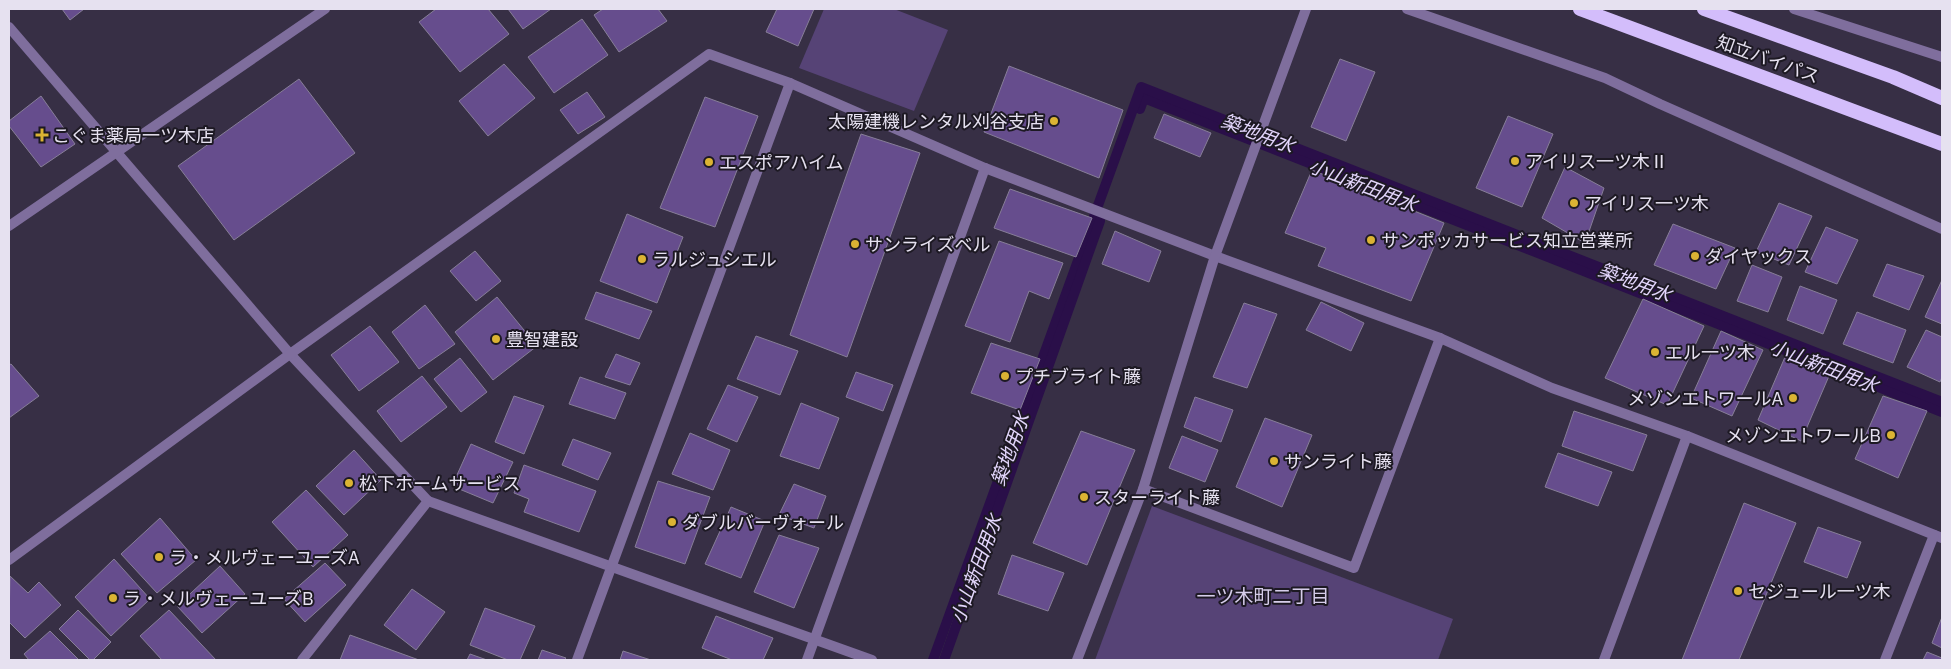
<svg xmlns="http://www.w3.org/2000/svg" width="1951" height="669" font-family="'IBM Plex Sans','Noto Sans JP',sans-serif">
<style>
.green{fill:#564376}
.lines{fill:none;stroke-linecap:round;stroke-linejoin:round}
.stream{stroke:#2a0f49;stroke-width:10}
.building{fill:#664d8d;stroke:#877e98}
.minor{stroke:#7f6e9d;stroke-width:10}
.tertiary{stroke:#7f6e9d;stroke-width:10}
.trunk{stroke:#d3bdfb;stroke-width:14}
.poi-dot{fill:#dbb333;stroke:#1d1923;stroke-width:2}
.labels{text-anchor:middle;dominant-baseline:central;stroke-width:4;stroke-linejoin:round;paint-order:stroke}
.street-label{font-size:18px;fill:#e6e1f0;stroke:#1d1923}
.poi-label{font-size:18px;fill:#e6e1f0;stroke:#1d1923;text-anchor:start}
.water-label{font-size:19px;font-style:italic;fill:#e3d6fc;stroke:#1d1923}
.neighbourhood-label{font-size:19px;fill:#d6cdea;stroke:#1d1923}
</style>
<rect width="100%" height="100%" fill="#372f45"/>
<!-- green -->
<g class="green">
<polygon points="824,9 894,9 948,30 914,111 799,68"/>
<polygon points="1152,506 1453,619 1438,660 1095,660"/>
</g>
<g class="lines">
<!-- stream -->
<g class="stream">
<polyline points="1140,109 1144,98 1942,412"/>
<polyline points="933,660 1141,87 1942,402"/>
<polyline points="944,660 1100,221"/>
</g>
</g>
<!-- building -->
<g class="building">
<polygon points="62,9 84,9 70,20"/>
<polygon points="436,9 488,9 509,34 460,72 419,22"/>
<polygon points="508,9 551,9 523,29"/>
<polygon points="603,9 658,9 667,21 619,52 594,15"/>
<polygon points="777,9 814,9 798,46 766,32"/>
<polygon points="582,19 608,55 554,93 528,57"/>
<polygon points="1340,59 1375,72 1346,141 1311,127"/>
<polygon points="504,64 535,98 488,136 459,101"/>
<polygon points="1009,66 1123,110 1099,178 984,132"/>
<polygon points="299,79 355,153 234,240 178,166"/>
<polygon points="587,92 605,117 578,134 560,110"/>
<polygon points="41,96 75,144 41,167 9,126 9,121"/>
<polygon points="705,97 758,116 715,227 660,208"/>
<polygon points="1164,114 1211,133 1200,157 1154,138"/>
<polygon points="1508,116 1553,134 1522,207 1476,188"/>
<polygon points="861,134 920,153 847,357 790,335"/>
<polygon points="1565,167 1604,188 1585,243 1542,218"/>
<polygon points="1312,170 1444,223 1411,301 1318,266 1326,248 1285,233"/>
<polygon points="1010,189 1092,218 1076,257 994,228"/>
<polygon points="1779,203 1812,216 1789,265 1756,252"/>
<polygon points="627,214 683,237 657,303 600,281"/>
<polygon points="1673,224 1735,248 1716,289 1654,265"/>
<polygon points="1826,227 1858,240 1837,284 1805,272"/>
<polygon points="1115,231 1161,251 1149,282 1102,264"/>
<polygon points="999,241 1063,263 1049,299 1029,291 1010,342 965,326"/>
<polygon points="475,251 501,281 476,301 450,271"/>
<polygon points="1887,264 1924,276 1909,310 1873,296"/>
<polygon points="1752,265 1782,277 1768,312 1737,301"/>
<polygon points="1942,280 1942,324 1925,317"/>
<polygon points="1800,286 1837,300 1823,334 1787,320"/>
<polygon points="596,292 652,311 639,339 585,319"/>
<polygon points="497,297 537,346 493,380 455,332"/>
<polygon points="1643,299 1704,326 1667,405 1605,378"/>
<polygon points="1321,302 1364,323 1351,351 1306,330"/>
<polygon points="1244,303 1277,314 1247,388 1213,377"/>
<polygon points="425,305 455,344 419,369 392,332"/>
<polygon points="1857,312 1906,330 1893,363 1843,344"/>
<polygon points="370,326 399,362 359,391 331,355"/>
<polygon points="1926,330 1942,337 1942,377 1940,382 1907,367"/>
<polygon points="1721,331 1763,350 1732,416 1691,398"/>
<polygon points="756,336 798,351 780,395 737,379"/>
<polygon points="991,343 1040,359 1020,410 971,393"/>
<polygon points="616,354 640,363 630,385 605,377"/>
<polygon points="1785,357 1829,376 1801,441 1758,420"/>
<polygon points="460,358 487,392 461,412 434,379"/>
<polygon points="11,364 39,396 9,418 9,365"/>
<polygon points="856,372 893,385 883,411 846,397"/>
<polygon points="422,376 447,407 401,442 377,411"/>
<polygon points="580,377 626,393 615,419 569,404"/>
<polygon points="728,385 758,397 737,442 707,429"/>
<polygon points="514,396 544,406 524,454 495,442"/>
<polygon points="1883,396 1927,411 1898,478 1855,459"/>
<polygon points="1195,397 1233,410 1221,442 1184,427"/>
<polygon points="801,403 839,418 819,469 780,456"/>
<polygon points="1574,411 1647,435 1633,471 1562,446"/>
<polygon points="1265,418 1312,435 1282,507 1236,487"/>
<polygon points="1081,431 1135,450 1087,565 1033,543"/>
<polygon points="690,433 730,450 713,490 672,474"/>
<polygon points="1182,436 1218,450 1205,482 1169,468"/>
<polygon points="573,439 611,453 598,480 562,465"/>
<polygon points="471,444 513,462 493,503 452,486"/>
<polygon points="354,450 381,480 344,515 316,486"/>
<polygon points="1558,453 1612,472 1598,506 1545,487"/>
<polygon points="524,465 596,491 579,532 524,512 529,499 514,493"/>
<polygon points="658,481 710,497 685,564 635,547"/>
<polygon points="794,484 826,496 814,528 779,515"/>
<polygon points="306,490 348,535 313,567 272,522"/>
<polygon points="1744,503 1796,523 1739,660 1682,660"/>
<polygon points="731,507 765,521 741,578 705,564"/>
<polygon points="160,518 196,560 157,593 121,554"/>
<polygon points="1818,527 1861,542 1847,578 1804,562"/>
<polygon points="779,535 819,548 794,608 754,592"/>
<polygon points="1012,555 1064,573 1048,611 998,594"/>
<polygon points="114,559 150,599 111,636 75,597"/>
<polygon points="325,563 346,585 305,622 284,599"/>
<polygon points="220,566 245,594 202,633 177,606"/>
<polygon points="10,576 28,593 39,582 61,605 25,638 9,622"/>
<polygon points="412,589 445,612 416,650 384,625"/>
<polygon points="485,608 535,626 520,660 508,660 470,645"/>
<polygon points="78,610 111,642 93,660 90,660 59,629"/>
<polygon points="169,610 216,660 162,660 140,636"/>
<polygon points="716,616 773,638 763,660 732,660 702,648"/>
<polygon points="1942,617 1942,648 1932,643"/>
<polygon points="50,631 79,660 29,660 24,654"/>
<polygon points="350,635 419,660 340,660"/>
<polygon points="542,650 566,658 564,660 538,660"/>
<polygon points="623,651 651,660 620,660"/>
<polygon points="1927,652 1942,658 1942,660 1923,660"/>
<polygon points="470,654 487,660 467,660"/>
</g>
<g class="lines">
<!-- minor -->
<g class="minor">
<polyline points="1407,9 1605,78 1660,104 1942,229"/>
<polyline points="1794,9 1942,57"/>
<polyline points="9,27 290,354 428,501 302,660"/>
<polyline points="1143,489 1354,568 1440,338"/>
<polyline points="428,501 872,660"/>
<polyline points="9,560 290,354 709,54 790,83 985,168 1215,256 1440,338 1552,388 1687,436 1942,538"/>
<polyline points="577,660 790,83"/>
<polyline points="807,660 985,168"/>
<polyline points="1077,660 1143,489 1215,256 1306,9"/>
<polyline points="1604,660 1687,436"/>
<polyline points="1885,660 1934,535"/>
</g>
<!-- tertiary -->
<polyline class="tertiary" points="9,226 325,9"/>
<!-- trunk -->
<g class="trunk">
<polyline points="1580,9 1942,144"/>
<polyline points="1704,9 1893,77 1942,98"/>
</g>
</g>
<!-- markers -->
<g class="poi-dot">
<circle cx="1054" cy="121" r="5"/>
<path d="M39.5 127.5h5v5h5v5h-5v5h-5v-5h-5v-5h5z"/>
<circle cx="1515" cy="161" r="5"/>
<circle cx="709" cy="162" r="5"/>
<circle cx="1574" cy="203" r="5"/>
<circle cx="1371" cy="240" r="5"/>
<circle cx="855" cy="244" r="5"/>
<circle cx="1695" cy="256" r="5"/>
<circle cx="642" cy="259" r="5"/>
<circle cx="496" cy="339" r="5"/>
<circle cx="1655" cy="352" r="5"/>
<circle cx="1005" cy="376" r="5"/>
<circle cx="1793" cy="398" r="5"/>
<circle cx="1891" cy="435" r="5"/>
<circle cx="1274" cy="461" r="5"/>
<circle cx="349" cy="483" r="5"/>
<circle cx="1084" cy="497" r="5"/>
<circle cx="672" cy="522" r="5"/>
<circle cx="159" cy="557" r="5"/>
<circle cx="1738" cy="591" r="5"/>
<circle cx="113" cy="598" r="5"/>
</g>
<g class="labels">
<!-- street labels -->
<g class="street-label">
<text transform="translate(1768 59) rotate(20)">知立バイパス</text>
</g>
<!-- poi labels -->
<g class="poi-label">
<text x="1044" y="121" text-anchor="end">太陽建機レンタル刈谷支店</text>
<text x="52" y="135">こぐま薬局一ツ木店</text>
<text x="1525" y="161">アイリス一ツ木Ⅱ</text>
<text x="719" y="162">エスポアハイム</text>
<text x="1584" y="203">アイリス一ツ木</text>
<text x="1381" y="240">サンポッカサービス知立営業所</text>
<text x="865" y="244">サンライズベル</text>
<text x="1705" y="256">ダイヤックス</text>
<text x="652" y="259">ラルジュシエル</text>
<text x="506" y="339">豊智建設</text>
<text x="1665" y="352">エル一ツ木</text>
<text x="1015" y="376">プチブライト藤</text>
<text x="1783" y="398" text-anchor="end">メゾンエトワールA</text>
<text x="1881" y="435" text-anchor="end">メゾンエトワールB</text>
<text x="1284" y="461">サンライト藤</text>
<text x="359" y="483">松下ホームサービス</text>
<text x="1094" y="497">スターライト藤</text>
<text x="682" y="522">ダブルバーヴォール</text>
<text x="169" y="557">ラ・メルヴェーユーズA</text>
<text x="1748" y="591">セジュール一ツ木</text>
<text x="123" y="598">ラ・メルヴェーユーズB</text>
</g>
<!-- water labels -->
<g class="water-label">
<text transform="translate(1258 133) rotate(21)">築地用水</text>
<text transform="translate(1363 185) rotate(21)">小山新田用水</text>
<text transform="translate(1635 282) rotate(21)">築地用水</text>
<text transform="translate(1824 366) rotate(21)">小山新田用水</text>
<text transform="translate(1010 449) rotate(-70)">築地用水</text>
<text transform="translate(976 569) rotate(-70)">小山新田用水</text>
</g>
<!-- neighbourhood labels -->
<g class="neighbourhood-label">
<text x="1263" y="596">一ツ木町二丁目</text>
</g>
</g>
<!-- border -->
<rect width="1951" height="669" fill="none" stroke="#e6e1f0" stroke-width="20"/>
</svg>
